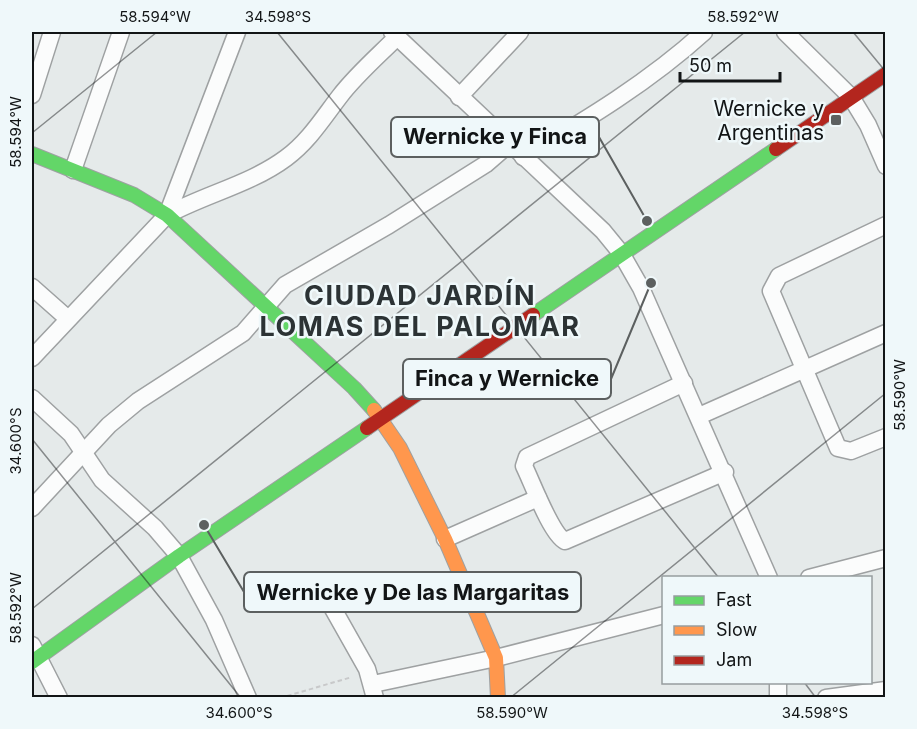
<svg xmlns="http://www.w3.org/2000/svg" width="917" height="729" font-family="Inter,sans-serif">
<style>
.lines{fill:none;stroke-linecap:round;stroke-linejoin:round}
.street-casing{stroke:#9ea1a2;stroke-width:19}
.fast-casing{stroke:#9ea1a2;stroke-width:16}
.slow-casing{stroke:#9ea1a2;stroke-width:16}
.jam-casing{stroke:#9ea1a2;stroke-width:16}
.path{stroke:#c8c9ca;stroke-width:2;stroke-dasharray:4.5 3;stroke-linecap:butt}
.street{stroke:#fbfcfc;stroke-width:16}
.fast{stroke:#63d668;stroke-width:14}
.slow{stroke:#ff974d;stroke-width:14}
.jam{stroke:#b3261e;stroke-width:14}
.ticks{fill:none;stroke:#121516;stroke-width:1.5;stroke-opacity:0.45}
.poi-dot{fill:#5c6060;stroke:#eff8fa;stroke-width:2}
.labels{text-anchor:middle;dominant-baseline:central;stroke-width:5;stroke-linejoin:round;paint-order:stroke}
.poi-label{font-size:21px;fill:#121516;stroke:#eff8fa;text-anchor:end}
.district-label{font-size:27px;font-weight:bold;letter-spacing:1.5px;fill:#2c3335;stroke:#eff8fa}
.leader{fill:none;stroke:#5c6060;stroke-width:2}
.callout-dot{fill:#5c6060;stroke:#eff8fa;stroke-width:2}
.callout{fill:#eff8fa;stroke:#5c6060;stroke-width:2}
.callout-label{font-size:22px;text-anchor:middle;font-weight:bold;fill:#121516}
.neatline{fill:none;stroke:#121516;stroke-width:2}
.ticks-label{font-size:15px;text-anchor:middle;fill:#121516}
</style>
<rect width="100%" height="100%" fill="#e5eaea"/>
<g class="lines">
<defs>
<g id="street">
<polyline points="392,32 603,231 621,253 641,288 769,578"/>
<polyline points="785,32 851,97 868,125 886,166"/>
<polyline points="32,95 52,32"/>
<polyline points="459,97 520,32"/>
<path d="M 523,157 C 586,120 649,82 704,32"/>
<polyline points="73,170 121,32"/>
<path d="M 167,215 C 206,194 251,184 286,158 C 309,141 323,118 340,96 C 356,75 378,56 397,37"/>
<polyline points="886,225 779,276 771,291 838,448 851,451 886,437"/>
<polyline points="32,287 67,318"/>
<polyline points="32,358 167,215 237,32"/>
<path d="M 684,383 L 527,457 L 524,466 C 532,482 551,534 565,541 L 725,472"/>
<polyline points="32,398 71,434 102,480 155,528 179,556 214,620 248,698"/>
<polyline points="699,416 886,333"/>
<polyline points="32,508 109,425 138,401 243,333 285,285 389,225 486,164 509,144"/>
<polyline points="445,539 538,498"/>
<polyline points="809,578 886,558"/>
<polyline points="332,607 367,669 375,698"/>
<polyline points="32,645 59,698"/>
<polyline points="778,682 778,698"/>
<polyline points="373,684 496,658 664,615"/>
<polyline points="826,698 886,690"/>
</g>
<g id="fast">
<polyline points="32,154 134,195 167,215 354,388 374,410"/>
<polyline points="533,315 776,149"/>
<polyline points="32,662 179,556 367,428"/>
</g>
<polyline id="slow" points="374,410 400,448 445,539 496,658 498,698"/>
<g id="jam">
<polyline points="776,149 886,74"/>
<polyline points="367,428 533,315"/>
</g>
</defs>
<!-- street casing -->
<use href="#street" class="street-casing"/>
<!-- fast casing -->
<use href="#fast" class="fast-casing"/>
<!-- slow casing -->
<use href="#slow" class="slow-casing"/>
<!-- jam casing -->
<use href="#jam" class="jam-casing"/>
<!-- path -->
<polyline class="path" points="280,698 352,677"/>
<!-- street -->
<use href="#street" class="street"/>
<!-- fast -->
<use href="#fast" class="fast"/>
<!-- slow -->
<use href="#slow" class="slow"/>
<!-- jam -->
<use href="#jam" class="jam"/>
</g>
<!-- ticks -->
<path class="ticks" d="M 277,32 L 719,578M 853,32 L 886,72M 32,133 L 157,32M 32,439 L 241,698M 32,609 L 745,32M 804,682 L 816,698M 510,698 L 886,393"/>
<!-- markers -->
<rect class="poi-dot" x="830" y="114" width="12" height="12" rx="3"/>
<g class="labels">
<!-- poi labels -->
<g class="poi-label">
<text x="824" y="108">Wernicke y<tspan x="824" dy="24">Argentinas</tspan></text>
</g>
<!-- district labels -->
<g class="district-label">
<text x="420" y="295">CIUDAD JARDÍN<tspan x="420" dy="31">LOMAS DEL PALOMAR</tspan></text>
</g>
</g>
<!-- callouts -->
<path class="leader" d="M647 221L599 137M651 283L611 379M204 525L244 592"/>
<g class="callout-dot">
<circle cx="647" cy="221" r="6"/>
<circle cx="651" cy="283" r="6"/>
<circle cx="204" cy="525" r="6"/>
</g>
<g class="callout">
<rect x="391" y="117" width="208" height="40" rx="6"/>
<rect x="403" y="359" width="208" height="40" rx="6"/>
<rect x="244" y="572" width="337" height="40" rx="6"/>
</g>
<g class="callout-label">
<text x="495" y="144">Wernicke y Finca</text>
<text x="507" y="386">Finca y Wernicke</text>
<text x="413" y="600">Wernicke y De las Margaritas</text>
</g>
<!-- border -->
<rect width="917" height="729" fill="none" stroke="#eff8fa" stroke-width="66"/>
<!-- legend -->
<rect x="662" y="576" width="210" height="108" fill="#eff8fa" stroke="#979d9f" stroke-width="1.5"/>
<rect x="674" y="596" width="30" height="9" fill="#63d668" stroke="#979d9f" stroke-width="1.5"/>
<text x="716" y="606" font-size="18" fill="#121516">Fast</text>
<rect x="674" y="626" width="30" height="9" fill="#ff974d" stroke="#979d9f" stroke-width="1.5"/>
<text x="716" y="636" font-size="18" fill="#121516">Slow</text>
<rect x="674" y="656" width="30" height="9" fill="#b3261e" stroke="#979d9f" stroke-width="1.5"/>
<text x="716" y="666" font-size="18" fill="#121516">Jam</text>
<!-- scale -->
<path d="M680 72v9h100v-9" fill="none" stroke="#121516" stroke-width="3"/>
<text x="689" y="72" font-size="18" fill="#121516" stroke="#eff8fa" stroke-width="4.5" paint-order="stroke">50 m</text>
<rect x="33" y="33" width="851" height="663" class="neatline"/>
<g class="ticks-label">
<text x="155" y="22">58.594°W</text>
<text x="278" y="22">34.598°S</text>
<text x="743" y="22">58.592°W</text>
<text transform="translate(16 132) rotate(-90)" y="5">58.594°W</text>
<text transform="translate(900 395) rotate(-90)" y="5">58.590°W</text>
<text transform="translate(16 441) rotate(-90)" y="5">34.600°S</text>
<text transform="translate(16 608) rotate(-90)" y="5">58.592°W</text>
<text x="239" y="718">34.600°S</text>
<text x="512" y="718">58.590°W</text>
<text x="815" y="718">34.598°S</text>
</g>
</svg>
